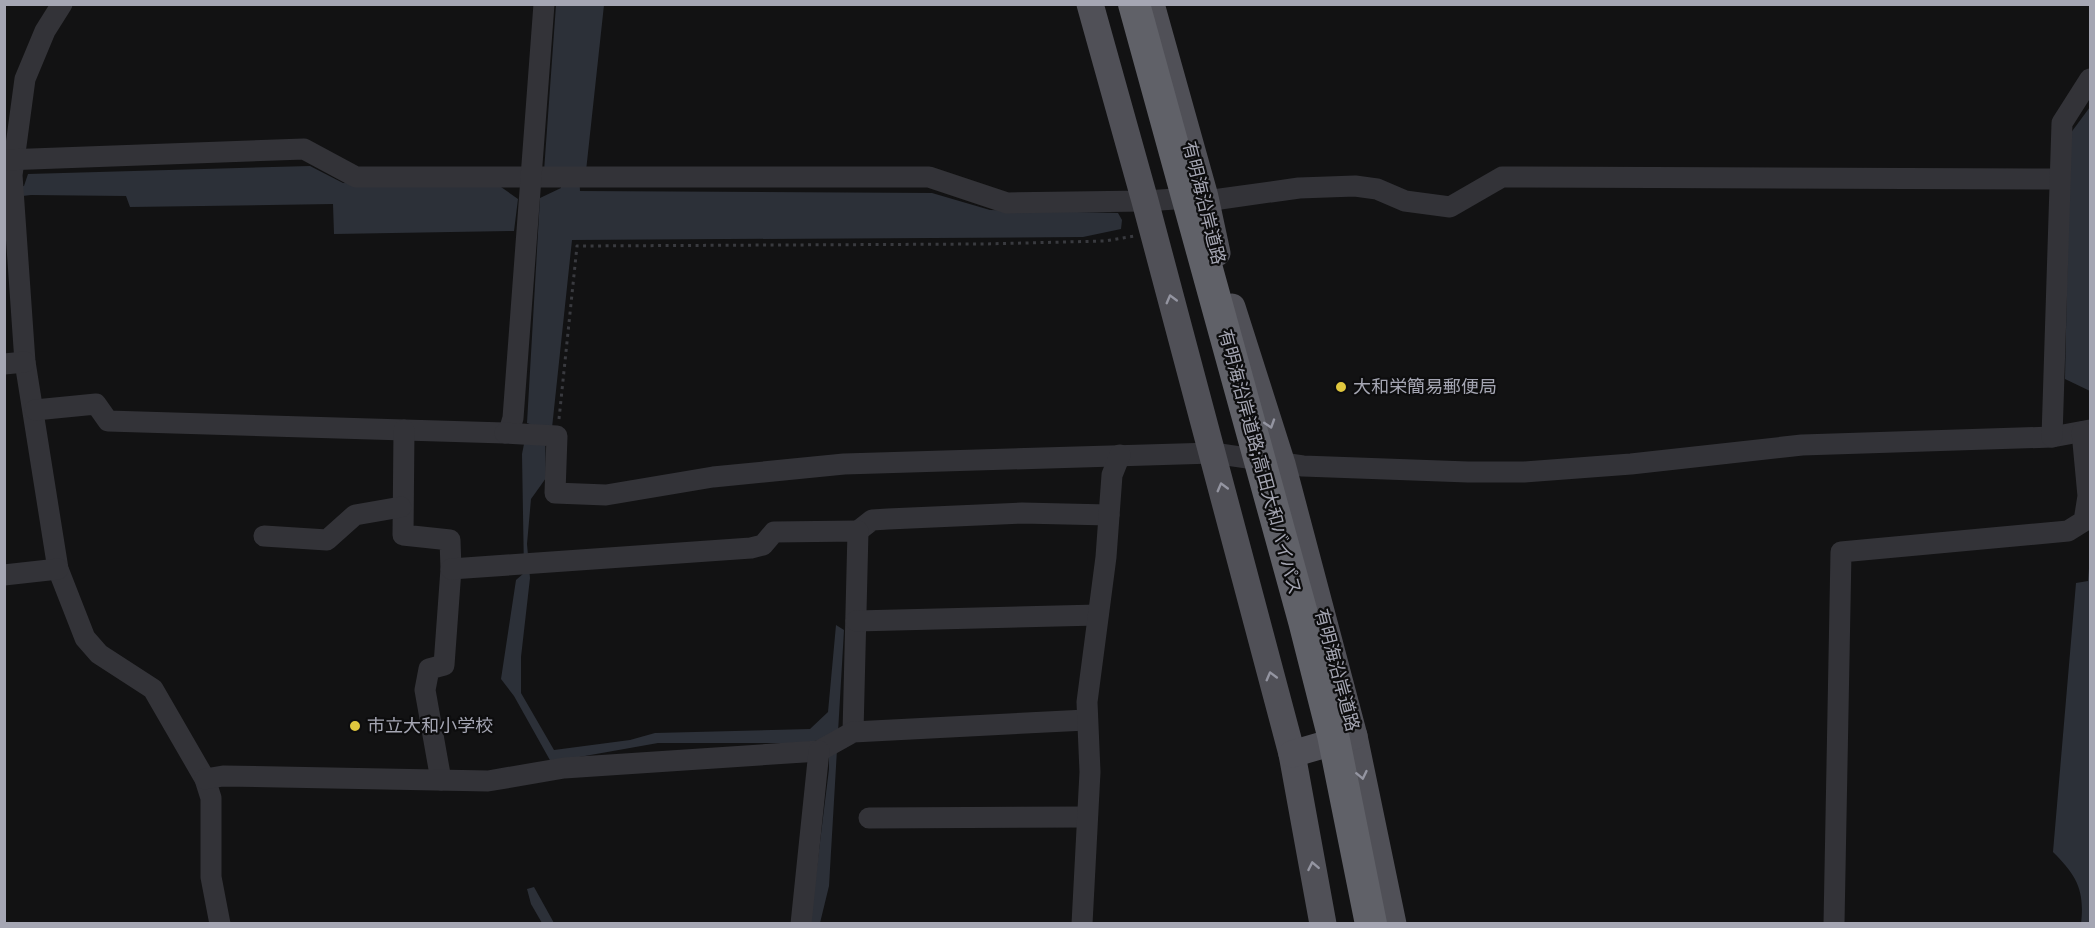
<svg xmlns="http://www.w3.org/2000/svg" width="2095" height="928" font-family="'Fira Sans','Noto Sans JP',sans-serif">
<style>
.water{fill:#2c3038}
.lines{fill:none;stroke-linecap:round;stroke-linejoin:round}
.path{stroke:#393a3f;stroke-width:3;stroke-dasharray:3 4.5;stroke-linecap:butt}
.minor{stroke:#333338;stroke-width:21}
.major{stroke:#505057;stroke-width:27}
.highway-bridge{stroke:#606168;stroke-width:32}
.oneway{stroke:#9495a1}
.poi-dot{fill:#e0c73e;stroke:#0d0d0e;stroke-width:2}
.labels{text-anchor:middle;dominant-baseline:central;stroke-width:4.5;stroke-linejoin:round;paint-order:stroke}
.street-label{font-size:18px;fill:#a5a6b3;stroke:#0d0d0e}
.poi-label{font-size:18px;fill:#a5a6b3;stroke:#0d0d0e;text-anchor:start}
</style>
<rect width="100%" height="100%" fill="#121213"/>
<!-- water -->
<g class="water">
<polygon points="556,5 604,5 586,171 579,172 580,191 932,193 990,210 1118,213 1122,220 1121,229 1083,237 572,240 552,428 545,430 546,478 531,499 527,544 530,578 521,657 521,693 554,750 630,740 655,733 810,729 828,712 836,625 844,630 829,886 820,923 810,923 829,769 829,739 800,743 658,743 551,762 514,696 501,679 516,580 524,573 522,454 524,444 540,428 527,423 540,198 561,188 561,176 544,171"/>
<polygon points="2090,107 2090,391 2065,379 2070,134"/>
<polygon points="310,166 343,183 501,187 518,199 514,231 334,234 333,204 130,207 126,196 31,195 5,198 4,188 24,186 28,174"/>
<path d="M 2090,555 L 2090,923 L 2081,924 C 2085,889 2076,875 2053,852 L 2076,583 L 2088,581 Z"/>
<polygon points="534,887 554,923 542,923 531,904 527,889"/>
</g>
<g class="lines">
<!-- path -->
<polyline class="path" points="559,419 577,246 983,244 1105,241 1134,236"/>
<!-- minor -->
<g class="minor">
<polyline points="62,4 45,31 25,79 12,175 25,362 58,569 85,638 99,654 153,689 205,779 211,798 211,877 220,924"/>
<polyline points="4,160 304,149 356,177 929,177 1007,203 1145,201 1205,197 1213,200 1299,188 1355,186 1377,189 1405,201 1450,207 1502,177 2059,179"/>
<polyline points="4,364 25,362"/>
<polyline points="35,410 96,404 108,421 505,433 510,428 513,418 544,4"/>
<polyline points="404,430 403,535 450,540 451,569 444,665 429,669 425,690 441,780"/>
<polyline points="505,433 557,436 555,493 606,495 713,477 844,464 1213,453 1303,466 1468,472 1524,472 1631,464 1802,445 2052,437 2090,430"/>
<polyline points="2052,437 2062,123 2090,79"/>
<polyline points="858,531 872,520 888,519 1022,513 1109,515"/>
<polyline points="264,536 327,540 355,515 401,507"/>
<polyline points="451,569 751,548 763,545 774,532 858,531 853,732"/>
<polyline points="4,575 58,569"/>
<polyline points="856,621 1098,615"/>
<polyline points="205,779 223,776 488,781 564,768 819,751 853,732 1086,720"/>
<polyline points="869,818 1087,817"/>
<polyline points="801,924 819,751"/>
<polyline points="1082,924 1090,772 1087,702 1106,557 1112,475 1120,455"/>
<polyline points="1834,924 1841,552 2068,531 2084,521 2088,496 2082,432"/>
</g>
<!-- major -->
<g class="major">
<polyline points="1090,4 1145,201 1292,754 1323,924"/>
<polyline points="1151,4 1205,197 1217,253"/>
<polyline points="1232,307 1282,464 1354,736 1393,924"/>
<polyline points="1292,754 1354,736"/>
</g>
<!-- highway-bridge -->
<polyline class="highway-bridge" points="1134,4 1304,621 1333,735 1371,924"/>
</g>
<!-- one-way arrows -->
<defs><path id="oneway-chevron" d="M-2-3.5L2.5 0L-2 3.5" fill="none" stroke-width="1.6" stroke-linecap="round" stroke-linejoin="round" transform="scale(1.5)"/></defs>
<g class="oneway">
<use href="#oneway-chevron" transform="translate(1171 299) rotate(-105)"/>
<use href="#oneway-chevron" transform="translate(1270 424) rotate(72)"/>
<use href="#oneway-chevron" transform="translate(1222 487) rotate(-105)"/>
<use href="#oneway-chevron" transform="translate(1271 676) rotate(-105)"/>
<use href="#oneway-chevron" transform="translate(1362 775) rotate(78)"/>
<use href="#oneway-chevron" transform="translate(1313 866) rotate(-101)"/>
</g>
<!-- markers -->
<g class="poi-dot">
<circle cx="1341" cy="387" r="6"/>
<circle cx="355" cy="726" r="6"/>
</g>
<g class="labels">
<!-- street labels -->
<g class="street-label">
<text transform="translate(1204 203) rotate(76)">有明海沿岸道路</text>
<text transform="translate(1260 462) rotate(75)">有明海沿岸道路;高田大和バイパス</text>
<text transform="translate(1337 670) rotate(75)">有明海沿岸道路</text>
</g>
<!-- poi labels -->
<g class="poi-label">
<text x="1353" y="387">大和栄簡易郵便局</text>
<text x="367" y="726">市立大和小学校</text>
</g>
</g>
<!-- border -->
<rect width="2095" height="928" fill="none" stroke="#a5a6b3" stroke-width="12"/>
</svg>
